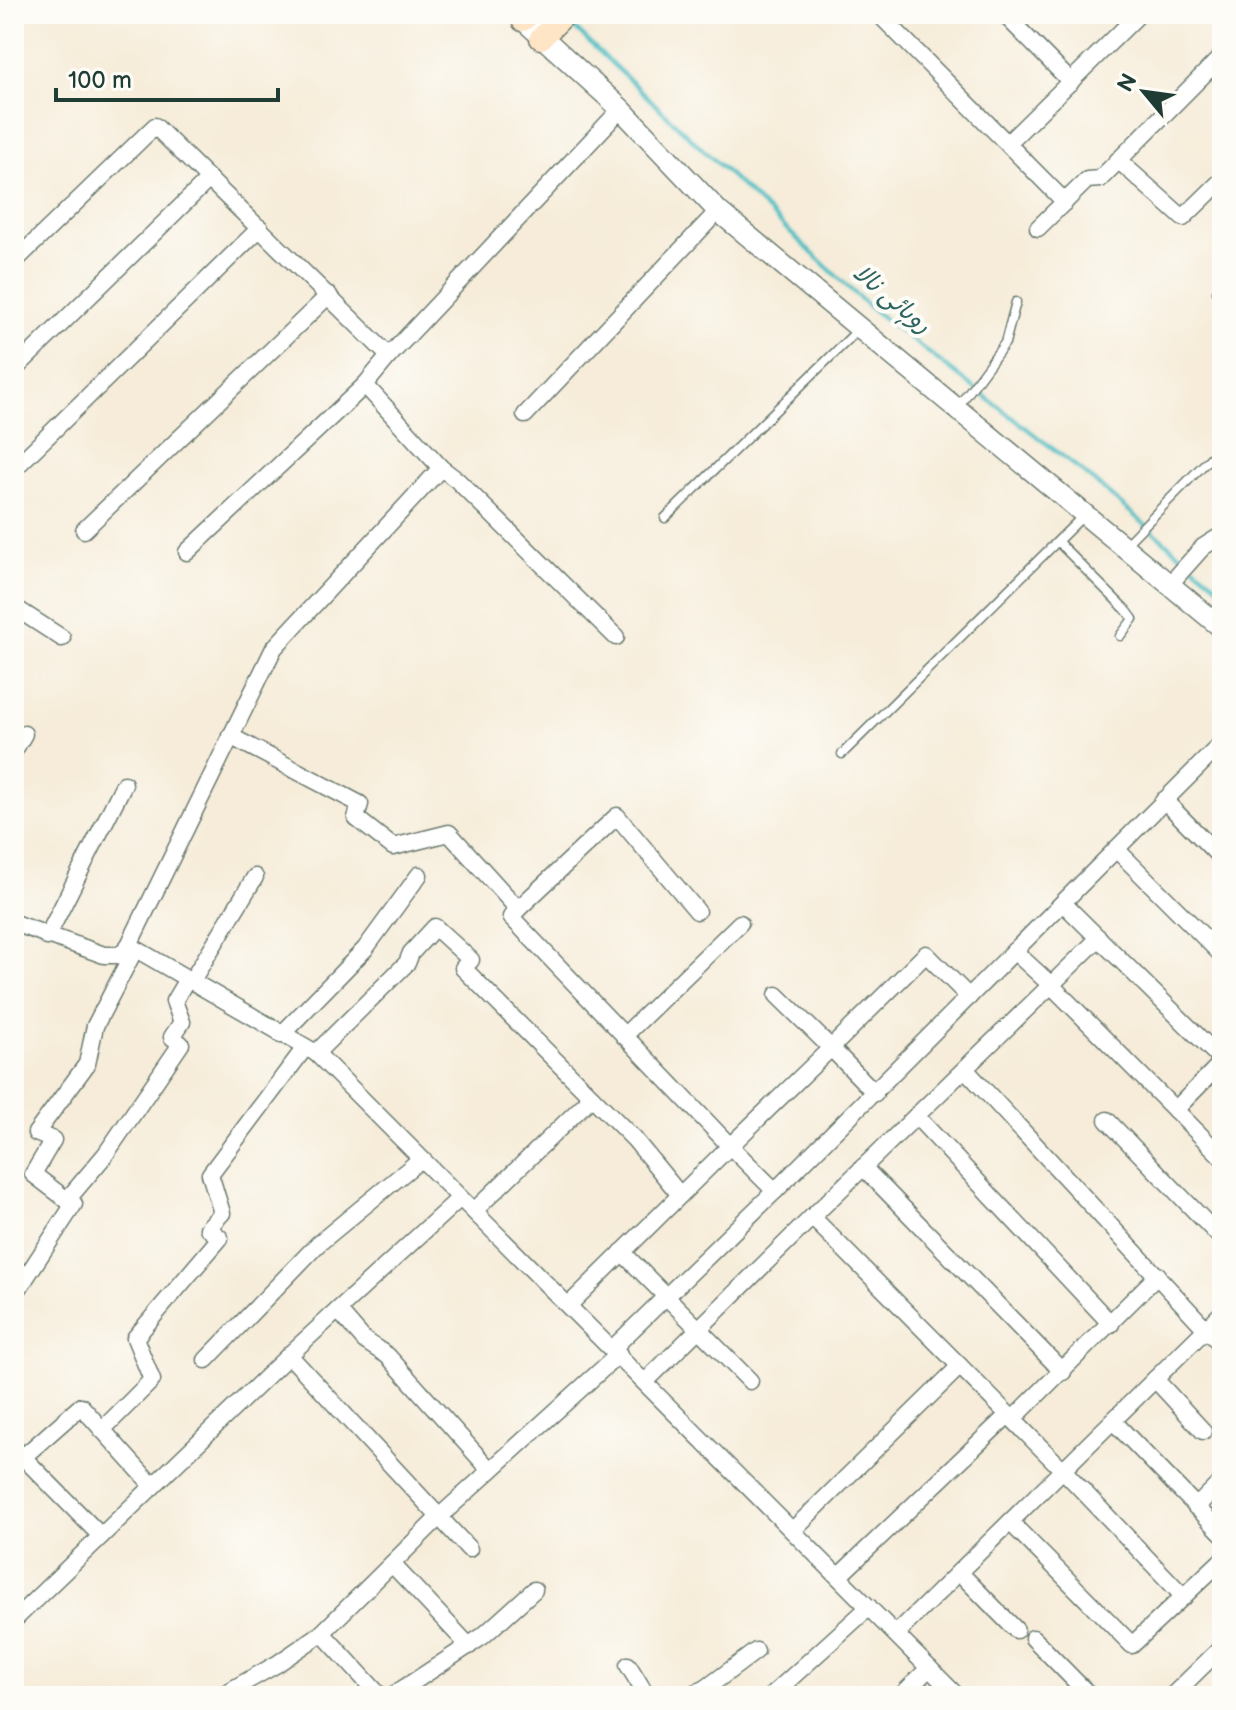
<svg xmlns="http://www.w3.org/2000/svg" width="1236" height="1710" font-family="'Balsamiq Sans','Playpen Sans Arabic',sans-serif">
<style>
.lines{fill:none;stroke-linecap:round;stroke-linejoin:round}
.stream{stroke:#50bec5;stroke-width:4}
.service-casing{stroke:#6a7a6e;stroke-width:11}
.minor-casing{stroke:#6a7a6e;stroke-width:19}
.tertiary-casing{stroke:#6a7a6e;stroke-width:23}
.secondary-casing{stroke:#6a7a6e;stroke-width:25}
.service{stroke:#fff;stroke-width:8}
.minor{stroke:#fff;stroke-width:16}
.tertiary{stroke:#fff;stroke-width:20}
.secondary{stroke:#fee5c5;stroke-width:22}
.labels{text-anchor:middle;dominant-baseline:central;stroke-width:8;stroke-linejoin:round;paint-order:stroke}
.water-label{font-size:24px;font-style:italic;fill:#2e6460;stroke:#fdfcf7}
</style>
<rect width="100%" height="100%" fill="#fdfcf7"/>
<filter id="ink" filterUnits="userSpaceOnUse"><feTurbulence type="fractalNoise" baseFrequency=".0125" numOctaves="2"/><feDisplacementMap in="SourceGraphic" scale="16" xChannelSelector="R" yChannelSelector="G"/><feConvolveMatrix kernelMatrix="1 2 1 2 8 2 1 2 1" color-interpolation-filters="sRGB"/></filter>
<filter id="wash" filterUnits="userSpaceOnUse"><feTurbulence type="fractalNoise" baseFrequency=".006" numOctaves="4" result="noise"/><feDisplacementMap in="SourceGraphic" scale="32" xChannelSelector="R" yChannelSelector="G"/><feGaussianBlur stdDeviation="1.8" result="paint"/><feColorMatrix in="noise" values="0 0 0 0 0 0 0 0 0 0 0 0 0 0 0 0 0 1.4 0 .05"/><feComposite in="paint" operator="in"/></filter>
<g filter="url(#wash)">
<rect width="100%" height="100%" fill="#f6ecd9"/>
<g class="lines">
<!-- stream -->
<g class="stream">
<polyline points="567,21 868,306 1078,468 1187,560"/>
<polyline points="1194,566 1222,589"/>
</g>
</g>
</g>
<g filter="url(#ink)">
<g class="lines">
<defs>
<g id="service">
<polyline points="1217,292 1222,297"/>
<polyline points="957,408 1005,343 1016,302"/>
<polyline points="665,518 859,329"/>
<polyline points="1058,542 1127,611 1133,619 1120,636"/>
<polyline points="1124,546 1222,446"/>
<polyline points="842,754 1084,515"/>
</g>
<g id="minor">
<polyline points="879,14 1065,202"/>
<polyline points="1004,14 1071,82"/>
<polyline points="1009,142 1139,14"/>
<polyline points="1118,160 1183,218 1222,180"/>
<polyline points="1038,228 1087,180 1100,179 1222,56"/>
<polyline points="14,262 155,126 389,356 365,385 441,468 457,480 616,637"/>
<polyline points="389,356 621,109"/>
<polyline points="14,370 209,179"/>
<polyline points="525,415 718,211"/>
<polyline points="14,469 260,228"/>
<polyline points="84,530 329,295"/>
<polyline points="187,552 365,385"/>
<polyline points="1170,584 1203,547 1222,535"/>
<polyline points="14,607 62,638"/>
<polyline points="230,736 360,804 356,818 393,847 449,833 518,909 511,917 730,1146 569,1305"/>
<polyline points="14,751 24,734"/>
<polyline points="1164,800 1222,859"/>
<polyline points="1116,849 1222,955"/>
<polyline points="1063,903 1222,1060"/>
<polyline points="518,909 617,816 697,911"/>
<polyline points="14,923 104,955 120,955 129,945 274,648 441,468"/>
<polyline points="47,937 124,784"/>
<polyline points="1099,938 1051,985 1222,1157"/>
<polyline points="129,945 316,1053 957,1696"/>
<polyline points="191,982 255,877"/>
<polyline points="777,995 831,1048 926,954 969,997"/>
<polyline points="281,1035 365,949 419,875"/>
<polyline points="624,1036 740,923"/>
<polyline points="316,1053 407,963 411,953 435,927 471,960 463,968 592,1097"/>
<polyline points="965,1069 1206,1329 1222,1313"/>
<polyline points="1175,1110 1222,1062"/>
<polyline points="916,1116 1111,1324"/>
<polyline points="1107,1120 1222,1239"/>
<polyline points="863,1167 1063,1372"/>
<polyline points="775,1191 1222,743"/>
<polyline points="67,1200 33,1174 53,1140 36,1133 87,1064 95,1026 135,949"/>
<polyline points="474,1211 592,1097 634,1139 680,1195"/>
<polyline points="812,1217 1051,985 1014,951"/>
<polyline points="622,1252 750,1381"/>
<polyline points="14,1285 19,1288 74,1204 67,1200 105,1155 181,1044 172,1037 182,1022 174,1001 187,979"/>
<polyline points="338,1310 365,1341 388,1356 490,1470"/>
<polyline points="613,1348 775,1191 730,1146 831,1048 875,1093"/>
<polyline points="289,1355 469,1549"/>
<polyline points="206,1360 318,1244 421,1159"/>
<polyline points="1155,1379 1203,1431"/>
<polyline points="646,1381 812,1217 1063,1470 1184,1597"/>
<polyline points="1013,1419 1158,1275"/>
<polyline points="1113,1421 1222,1533"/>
<polyline points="102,1430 152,1380 135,1338 220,1238 208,1228 222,1213 210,1174 304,1049"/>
<polyline points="14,1448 101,1536"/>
<polyline points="14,1465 81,1406 153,1486"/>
<polyline points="1196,1507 1222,1481"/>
<polyline points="1010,1522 1132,1645 1222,1560"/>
<polyline points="793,1530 960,1366"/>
<polyline points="392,1564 469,1646"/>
<polyline points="959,1572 1016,1630"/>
<polyline points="839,1576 1008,1415"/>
<polyline points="14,1620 289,1355 460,1198"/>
<polyline points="322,1633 380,1696"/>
<polyline points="896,1634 1206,1329 1222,1345"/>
<polyline points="1033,1638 1090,1696"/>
<polyline points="628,1665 647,1696"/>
<polyline points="705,1689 756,1651"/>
<polyline points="226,1693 277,1664 322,1633 439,1517 619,1354"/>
<polyline points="392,1696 483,1636 534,1590"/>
<polyline points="687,1696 705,1689 715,1696"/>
<polyline points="771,1696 869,1607"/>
<polyline points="901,1696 929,1668"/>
<polyline points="1172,1696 1222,1647"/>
</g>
<polyline id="tertiary" points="517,14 621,109 718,211 1222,628"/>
<g id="secondary">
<polyline points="523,20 530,14"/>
<polyline points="541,38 565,14"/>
</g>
</defs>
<!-- service casing -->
<use href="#service" class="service-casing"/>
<!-- minor casing -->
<use href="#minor" class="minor-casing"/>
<!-- tertiary casing -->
<use href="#tertiary" class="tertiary-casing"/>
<!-- secondary casing -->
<use href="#secondary" class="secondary-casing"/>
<!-- service -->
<use href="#service" class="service"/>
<!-- minor -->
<use href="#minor" class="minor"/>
<!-- tertiary -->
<use href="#tertiary" class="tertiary"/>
<!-- secondary -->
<use href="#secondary" class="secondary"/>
</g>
</g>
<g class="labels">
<!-- water labels -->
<g class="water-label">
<text transform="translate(892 299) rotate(40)">روہائی نالا</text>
</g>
</g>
<!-- margin -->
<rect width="1236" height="1710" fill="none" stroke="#fdfcf7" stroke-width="48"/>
<!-- north arrow -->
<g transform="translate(1144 92) rotate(299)" stroke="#fdfcf7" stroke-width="6" paint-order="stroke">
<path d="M0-6L14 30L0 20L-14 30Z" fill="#1f3d34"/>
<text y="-12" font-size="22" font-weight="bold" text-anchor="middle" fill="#1f3d34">N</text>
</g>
<!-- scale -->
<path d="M56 88v12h222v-12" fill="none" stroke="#1f3d34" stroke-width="4"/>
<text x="68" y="88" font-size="24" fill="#1f3d34" stroke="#fdfcf7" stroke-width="6" paint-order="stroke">100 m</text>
</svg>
